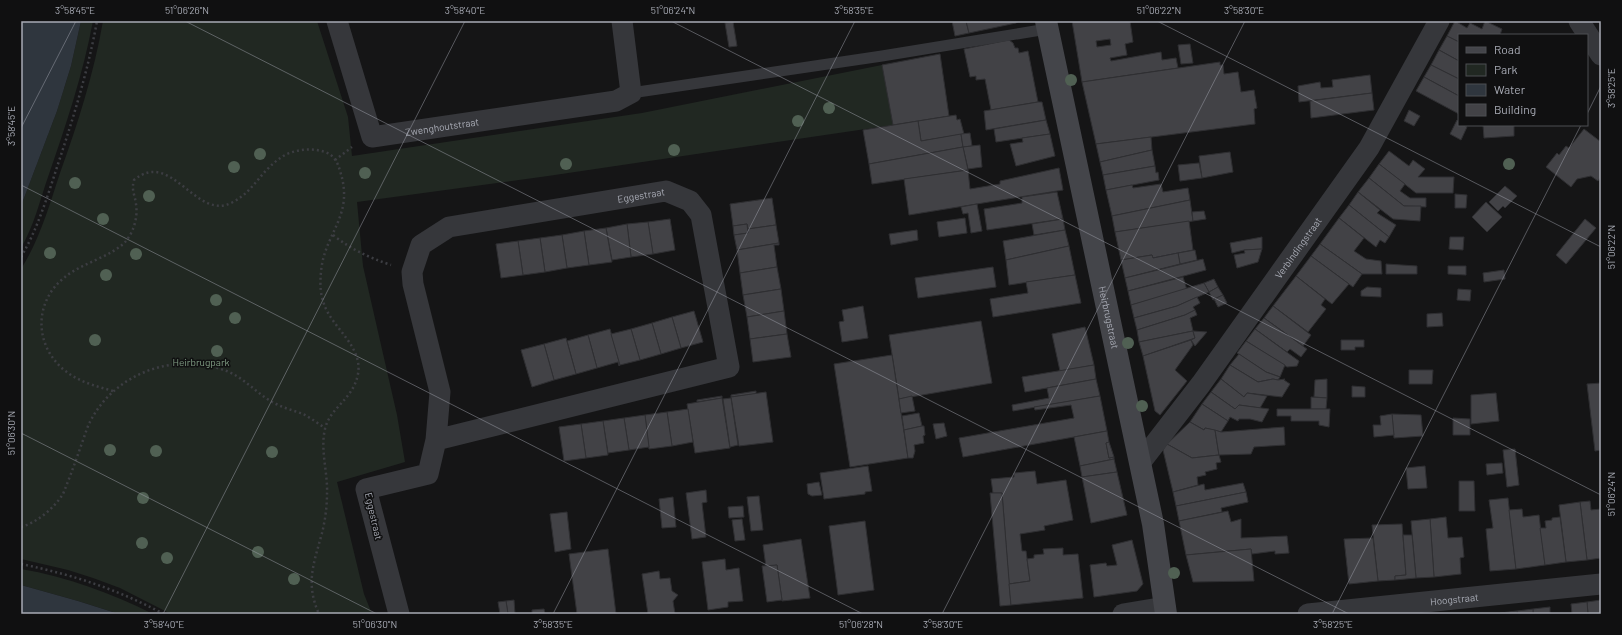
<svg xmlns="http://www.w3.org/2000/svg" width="1622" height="635" font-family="Barlow,sans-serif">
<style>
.green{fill:#212822}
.water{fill:#2f363e}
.building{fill:#424246;stroke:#2f2f32;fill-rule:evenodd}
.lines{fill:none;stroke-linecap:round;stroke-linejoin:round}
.path{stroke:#3c3d42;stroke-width:2.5;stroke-dasharray:2 3;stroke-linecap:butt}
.lane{stroke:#36373b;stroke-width:11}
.street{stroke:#36373b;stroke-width:21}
.secondary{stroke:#44454a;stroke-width:22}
.tree{fill:#506053}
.ticks{fill:none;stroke:#a8abb5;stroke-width:1;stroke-opacity:0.45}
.labels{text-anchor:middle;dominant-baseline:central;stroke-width:3;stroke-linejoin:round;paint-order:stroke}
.street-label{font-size:10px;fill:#a8abb5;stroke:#101011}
.park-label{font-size:10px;fill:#819e85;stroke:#101011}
.neatline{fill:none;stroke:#a8abb5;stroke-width:1.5}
.ticks-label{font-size:10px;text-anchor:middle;fill:#a8abb5}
</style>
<rect width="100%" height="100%" fill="#151516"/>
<!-- green -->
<g class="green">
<path d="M 81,21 L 93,21 C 83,74 66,125 48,177 C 40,200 34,226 21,248 L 21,206 L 57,111 L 71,66 Z"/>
<path d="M 103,21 L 317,21 L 348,117 L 352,156 L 642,113 L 882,65 L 893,125 L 548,176 L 357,202 L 363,266 L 397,415 L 405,462 L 337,482 L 364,594 L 372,614 L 171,614 L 120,588 L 93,578 L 68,570 L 21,559 L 21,269 C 40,239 49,206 60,173 C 78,123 94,73 103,21 Z"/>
<path d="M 21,569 C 68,577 111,593 153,614 L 119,614 L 78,601 L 21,585 Z"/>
</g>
<!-- water -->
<g class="water">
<polygon points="21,21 81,21 71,66 57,111 21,206"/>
<polygon points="21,585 78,601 119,614 21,614"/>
</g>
<!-- building -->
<g class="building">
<polygon points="952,21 966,21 969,33 955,36"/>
<polygon points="966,21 1019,21 1016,23 969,33"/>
<path d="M 1072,21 L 1130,21 L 1133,42 L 1125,44 L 1127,55 L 1110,58 L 1111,61 L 1161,52 L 1162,60 L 1176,58 L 1178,68 L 1082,82 ZM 1110,39 L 1111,45 L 1097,47 L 1096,41 Z"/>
<polygon points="1455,21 1467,28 1470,23 1482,29 1485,21 1502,29 1500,35 1459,35 1459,42 1447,36"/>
<polygon points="733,22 737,46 729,47 725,23"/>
<polygon points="1447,36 1459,42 1459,61 1439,50"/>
<polygon points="1009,40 1013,43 1015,48 1018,48 1019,53 1028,51 1038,102 991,110 985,79 976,80 976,76 970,77 964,49"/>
<polygon points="1190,44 1193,63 1181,64 1178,45"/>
<polygon points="1439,50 1459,61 1459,79 1431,65"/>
<polygon points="940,54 949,116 893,125 882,65"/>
<polygon points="1220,62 1220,65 1223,65 1224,74 1238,72 1241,92 1254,90 1257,108 1254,109 1255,124 1096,144 1082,82"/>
<polygon points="1431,65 1459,79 1459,96 1424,77"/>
<polygon points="1370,75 1372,93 1299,102 1298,86 1320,82 1321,88 1333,87 1332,80"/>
<polygon points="1424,77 1459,96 1459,114 1416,91"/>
<polygon points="1372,93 1374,110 1311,118 1310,101"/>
<polygon points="1038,102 1042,102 1046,120 986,130 984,111"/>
<polygon points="1409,110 1420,116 1414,126 1404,121"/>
<polygon points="956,115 957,120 960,119 964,134 921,141 918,121"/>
<polygon points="1046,120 1050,134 996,142 994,129"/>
<polygon points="1457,120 1459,122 1459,125 1464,125 1467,127 1461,140 1450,134"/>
<polygon points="918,121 921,141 961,134 963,147 869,164 863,130"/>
<polygon points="1483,125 1514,125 1514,136 1484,138"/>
<polygon points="1584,129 1601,142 1601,177 1598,181 1591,176 1577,179 1571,187 1546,167 1557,153 1559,155 1566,146 1569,148"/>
<polygon points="970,133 972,146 963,147 961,134"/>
<polygon points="1050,134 1055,156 1016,166 1010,144 1023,142 1022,138"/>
<polygon points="1151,137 1152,150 1100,162 1096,144"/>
<polygon points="980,145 982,167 968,169 963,147"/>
<polygon points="963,147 968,170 872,184 869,164"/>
<polygon points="1152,150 1155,166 1103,175 1100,162"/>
<polygon points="1389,151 1409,166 1413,160 1425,169 1418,177 1454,177 1453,193 1416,193 1379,164"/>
<polygon points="1230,152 1233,172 1202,178 1199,156"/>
<polygon points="1199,163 1202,178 1180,181 1178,165"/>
<polygon points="1379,164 1405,184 1400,191 1410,198 1426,198 1426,207 1404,206 1369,178"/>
<polygon points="1155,166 1156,173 1158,172 1159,180 1106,190 1103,175"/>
<polygon points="1059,168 1063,190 909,215 904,179 968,170 970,189 1000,184 1000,181"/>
<polygon points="1369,178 1404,206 1421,206 1420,221 1393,219 1358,192"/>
<polygon points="1161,184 1163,192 1188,188 1190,200 1112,216 1106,190 1132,185 1133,188"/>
<polygon points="1505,186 1517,196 1505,208 1503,206 1498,211 1489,202"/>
<polygon points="1057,192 1063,219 987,230 984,209 1022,203 1022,197"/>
<polygon points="1358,192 1380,210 1377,213 1396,225 1389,237 1349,205"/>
<polygon points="1455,194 1467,195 1466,208 1455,208"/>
<polygon points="772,198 776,225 748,229 747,224 733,226 730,204"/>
<polygon points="1190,200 1193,221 1115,232 1112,216"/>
<polygon points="1486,202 1502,217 1487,232 1472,217"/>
<polygon points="977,204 982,231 971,233 968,213 963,214 961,207"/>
<polygon points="1349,205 1389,237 1385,243 1380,240 1376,247 1339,218"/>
<polygon points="1204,211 1206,219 1193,221 1192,212"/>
<polygon points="965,218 967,233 939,237 937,222"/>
<polygon points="1339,218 1364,238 1354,251 1366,259 1381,261 1382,274 1362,274 1320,244"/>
<polygon points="670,219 675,250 653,254 648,222"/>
<polygon points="1063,219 1065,230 1034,235 1032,224"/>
<polygon points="1585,219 1596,228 1566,264 1556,255"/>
<polygon points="1189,221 1193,250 1153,258 1152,255 1121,260 1115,232"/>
<polygon points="648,222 653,254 631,257 627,224"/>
<polygon points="627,224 631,257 612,260 606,228"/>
<polygon points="747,224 748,233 734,235 733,226"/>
<polygon points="776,225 779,243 737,250 734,235 748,233 748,229"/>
<polygon points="606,228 612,262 589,265 584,231"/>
<polygon points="917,230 918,240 891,245 889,234"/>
<polygon points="1065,230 1069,246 1006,260 1003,241"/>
<polygon points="584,231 589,265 567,268 562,235"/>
<polygon points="562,235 567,268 545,272 540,238"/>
<polygon points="1262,237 1262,249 1244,250 1232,253 1230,243"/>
<polygon points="1450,237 1464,237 1463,250 1449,249"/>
<polygon points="540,238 545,272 523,275 518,241"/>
<polygon points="518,241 523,275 501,278 496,244"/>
<polygon points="779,243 779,245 774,245 777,267 740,273 737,250"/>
<polygon points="1320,244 1362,274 1353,287 1311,256"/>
<polygon points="1069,246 1075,275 1009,285 1006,260"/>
<polygon points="1262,249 1258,262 1237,268 1234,255 1245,253 1244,250"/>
<polygon points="1195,250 1197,260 1180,264 1178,253"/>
<polygon points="1178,253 1180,264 1125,278 1121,260 1152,255 1153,258"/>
<polygon points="1311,256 1349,284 1332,304 1296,276"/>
<polygon points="1203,259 1206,270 1128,291 1125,278"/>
<polygon points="1386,264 1417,266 1417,274 1386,274"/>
<polygon points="1448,266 1466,266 1466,275 1448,274"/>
<polygon points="777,267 781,289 743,295 740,273"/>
<polygon points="993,267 996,287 918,298 915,278"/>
<polygon points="1504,270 1505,279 1484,282 1483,273"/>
<polygon points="1075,275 1081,303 993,317 990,299 1028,293 1026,282"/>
<polygon points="1296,276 1325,299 1321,305 1326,309 1308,332 1273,306"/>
<polygon points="1183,277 1187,290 1131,305 1128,291"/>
<polygon points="1214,279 1218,287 1209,292 1204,283"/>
<polygon points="1204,283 1209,292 1177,306 1134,318 1131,305"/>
<polygon points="1218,287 1223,295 1213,300 1209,292"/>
<polygon points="1367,287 1381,288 1381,297 1361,296 1361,291"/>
<polygon points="781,289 784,311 747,317 743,295"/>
<polygon points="1458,289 1471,290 1470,301 1457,300"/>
<polygon points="1223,295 1227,303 1218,307 1214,299"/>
<polygon points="1197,297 1200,303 1193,307 1195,310 1185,315 1137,330 1134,318 1177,306"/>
<polygon points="863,306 868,338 842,342 839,322 844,321 842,310"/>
<polygon points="1273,306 1311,335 1303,346 1264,318"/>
<polygon points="1195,310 1197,315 1190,318 1193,331 1139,342 1137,330 1185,315"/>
<polygon points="694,311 703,342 681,348 672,317"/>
<polygon points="784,311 787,334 750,339 747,317"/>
<polygon points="1442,313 1443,326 1427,327 1427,314"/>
<polygon points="672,317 681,348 661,354 652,323"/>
<polygon points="1264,318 1307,349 1301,357 1290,349 1287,352 1255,329"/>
<polygon points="981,321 992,383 899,399 889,335"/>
<polygon points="652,323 661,354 640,360 631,329"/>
<polygon points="1085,327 1094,365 1060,371 1052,334"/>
<polygon points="610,329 620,365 619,366 618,362 597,368 588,335"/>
<polygon points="631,329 640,360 620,365 611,334"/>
<polygon points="1255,329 1299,361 1297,366 1287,367 1246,341"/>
<polygon points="1193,331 1195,338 1143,356 1139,342"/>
<polygon points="1193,331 1207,332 1195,346 1191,340 1195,338"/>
<polygon points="787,334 791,357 753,362 750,339"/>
<polygon points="588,335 597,368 576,374 567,341"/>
<polygon points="566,338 576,374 554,380 544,344"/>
<polygon points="1191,340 1193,345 1175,370 1187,381 1160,415 1155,411 1143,356"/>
<polygon points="1341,340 1364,340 1364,347 1355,347 1355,350 1341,350"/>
<polygon points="1246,341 1285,365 1280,377 1266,372 1237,353"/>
<polygon points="544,344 554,380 532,387 521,350"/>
<polygon points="1239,354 1266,372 1280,377 1278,380 1273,379 1258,382 1230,365"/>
<polygon points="892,355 908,458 850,467 834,364"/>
<polygon points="1094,365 1096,379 1025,392 1022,377"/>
<polygon points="1230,365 1258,382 1273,379 1278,380 1285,379 1284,380 1290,384 1282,397 1247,393 1244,397 1221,379"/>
<polygon points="1409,370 1433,370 1432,384 1409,384"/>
<polygon points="1096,379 1100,396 1013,411 1012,405 1049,398 1047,388"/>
<polygon points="1221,379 1244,397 1247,393 1267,396 1260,408 1239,405 1235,409 1211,392"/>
<polygon points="1327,379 1327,398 1314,397 1315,380"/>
<polygon points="1601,383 1601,450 1595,451 1587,384"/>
<polygon points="1352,386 1365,387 1365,397 1352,397"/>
<polygon points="756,391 756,394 731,397 731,395"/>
<polygon points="766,392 773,442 739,446 731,397"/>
<polygon points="1211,392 1235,409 1239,405 1269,409 1262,422 1250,419 1239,419 1238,421 1230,417 1228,421 1202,404"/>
<polygon points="1496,393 1499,421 1471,424 1471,395"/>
<polygon points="722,396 722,398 697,402 697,400"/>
<polygon points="912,396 915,411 901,413 899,399"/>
<polygon points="1100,396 1107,431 963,457 959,438 1074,418 1071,405 1035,410 1034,407"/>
<polygon points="1311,397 1327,398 1326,409 1311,409"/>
<polygon points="722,398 730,448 695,453 687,404"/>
<polygon points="731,398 738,445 730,447 723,399"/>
<polygon points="1202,404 1228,421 1221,432 1205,428 1204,430 1190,422"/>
<polygon points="688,409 693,442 672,446 667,412"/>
<polygon points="1277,409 1330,409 1329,427 1319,425 1319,421 1291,421 1291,416 1277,416"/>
<polygon points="667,412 672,446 649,449 645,415"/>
<polygon points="919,413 922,426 904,430 902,416"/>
<polygon points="1392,414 1421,415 1423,436 1394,438"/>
<polygon points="1392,414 1394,435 1374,437 1373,425 1381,425 1380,416"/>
<polygon points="645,415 649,447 629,450 624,418"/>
<polygon points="624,418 629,450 608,453 603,421"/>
<polygon points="1453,418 1470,419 1470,435 1453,435"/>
<polygon points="603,421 608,455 586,458 581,424"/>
<polygon points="1190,422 1204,430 1205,428 1215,430 1219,455 1192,458 1167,444"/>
<polygon points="944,423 947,436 936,439 933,424"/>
<polygon points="581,424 586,458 564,461 559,427"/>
<polygon points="922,426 924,426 925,435 923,436 924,443 914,445 915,451 913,458 908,458 904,430"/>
<polygon points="1284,427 1285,445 1254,447 1251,454 1219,455 1215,430 1221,432"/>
<polygon points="1107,431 1109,442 1106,443 1109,458 1114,457 1114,459 1080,466 1074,437"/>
<polygon points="1109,442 1114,457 1109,458 1106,443"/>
<polygon points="1167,444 1192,458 1219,455 1221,462 1216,463 1217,469 1205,472 1206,475 1197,477 1198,485 1173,492 1163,450"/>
<polygon points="1515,449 1519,485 1507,487 1503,450"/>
<polygon points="1114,459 1117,472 1082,477 1080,466"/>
<polygon points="1502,463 1503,473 1487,475 1486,464"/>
<polygon points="868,466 872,491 865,492 865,494 824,499 820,473"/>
<polygon points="1425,466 1427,488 1408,489 1406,468"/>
<polygon points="1035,471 1037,484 1066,480 1073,520 1044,526 1045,530 1020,534 1022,551 1026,551 1030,581 1009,584 1002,493 993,493 991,479 1014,477 1014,473"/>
<polygon points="1117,472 1127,515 1091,523 1082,477"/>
<polygon points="1459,481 1474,481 1475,511 1459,511"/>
<polygon points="819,482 822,495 812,496 808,494 807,484"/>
<polygon points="1243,483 1246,492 1176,506 1173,492 1204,484 1205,490"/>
<polygon points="706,490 707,502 702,503 706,537 692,539 686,493"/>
<polygon points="1246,492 1248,502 1221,508 1222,512 1179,521 1176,506"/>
<polygon points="990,493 1002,493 1011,605 1000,606"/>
<polygon points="759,496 763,530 751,531 747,497"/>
<polygon points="673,497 676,527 662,528 659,499"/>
<polygon points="1508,498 1516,569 1490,571 1486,529 1493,528 1489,500"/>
<polygon points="1590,501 1591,510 1601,509 1601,558 1587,560 1580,502"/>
<polygon points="1580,502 1587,560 1566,562 1559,505"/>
<polygon points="743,506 744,517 729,518 728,507"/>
<polygon points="1522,509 1523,517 1539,515 1545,565 1516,569 1509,510"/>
<polygon points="1228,511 1231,522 1241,519 1241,538 1287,536 1289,553 1275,554 1275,551 1252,554 1251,549 1186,555 1179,521"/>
<polygon points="567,512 571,549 555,552 550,514"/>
<polygon points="1446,517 1448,538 1462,537 1464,557 1460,558 1461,574 1434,577 1430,519"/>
<polygon points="1560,517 1566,562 1545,565 1540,528 1546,528 1545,521 1552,520 1552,518"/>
<polygon points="742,519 745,540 735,541 732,520"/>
<polygon points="1430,519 1434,577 1416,578 1411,521"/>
<polygon points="865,521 874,590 838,595 829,526"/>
<polygon points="1402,524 1406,575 1395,576 1395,580 1378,581 1372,525"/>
<polygon points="1403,535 1412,535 1416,578 1395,580 1395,576 1406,575"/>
<polygon points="1373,538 1378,581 1349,584 1344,539"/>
<polygon points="801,539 810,598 782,601 777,565 766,567 763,545"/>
<polygon points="1132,540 1143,584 1137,591 1094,597 1090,565 1106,563 1107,566 1117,565 1112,545"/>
<polygon points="1063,548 1063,555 1078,554 1083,598 1011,605 1009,584 1030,581 1027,559 1034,558 1034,555 1044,554 1043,549"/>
<polygon points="608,549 616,614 577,614 569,554"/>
<polygon points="1251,549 1254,581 1193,582 1186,555"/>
<polygon points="725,559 726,570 739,568 743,601 728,602 728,607 708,610 702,562"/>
<polygon points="777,565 782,600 767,602 762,566"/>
<polygon points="659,571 660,579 670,578 672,591 678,595 673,601 675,614 648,614 642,574"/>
<polygon points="514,600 515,614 508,614 506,601"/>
<polygon points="1601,600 1601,614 1588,614 1587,602"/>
<polygon points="506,601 508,614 500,614 498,602"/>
<polygon points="1587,602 1588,614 1572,614 1571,604"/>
<polygon points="1550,607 1550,614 1533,614 1533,609"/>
<polygon points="544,609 545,614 532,614 532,610"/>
<polygon points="1533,609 1533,614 1517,614 1517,611"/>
<polygon points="1517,611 1517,614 1500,614 1500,613"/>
</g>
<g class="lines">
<!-- path -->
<g class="path">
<polyline points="335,160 352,147"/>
<path d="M 333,235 C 352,250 368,257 391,265"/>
<path d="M 21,257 C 37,230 47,198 57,167 C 73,119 88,71 97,21"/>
<path d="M 113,391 C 96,386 78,382 63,369 C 34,344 34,301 65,277 C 82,263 113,256 126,241 C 134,231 138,217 136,204 C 135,195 131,190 134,180 C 172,148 196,223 233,202 C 255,191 262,167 287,154 C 299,149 313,148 325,152 C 334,155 338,163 340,171 C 355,216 324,233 321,272 C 320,282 320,294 324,304 C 332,328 363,346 358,374 C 353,400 330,407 325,429 C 320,450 328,473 327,494 C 327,507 325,521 322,533 C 314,563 305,583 319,614"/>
<path d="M 21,527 C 38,522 54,508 63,494 C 70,477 76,460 82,443 C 85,435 87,427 91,420 C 117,371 178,351 229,372 C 247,380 259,396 276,404 C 286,409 296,411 305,415 C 312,419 319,424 325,428"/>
<path d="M 21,564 C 74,575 116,589 164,614"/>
</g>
<!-- lane -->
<polyline class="lane" points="631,93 882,56 1047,29"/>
<!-- street -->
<g class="street">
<path id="s1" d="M 337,21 L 372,137 L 616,101 L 631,93 L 622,21"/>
<polyline points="1579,21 1601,55"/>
<path id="s2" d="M 1140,463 L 1201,384 L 1369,148 L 1439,21"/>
<path id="s3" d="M 399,614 L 366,489 L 428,474 L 436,440 L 440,392 L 413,284 L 412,272 L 421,245 L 449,227 L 666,191 L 690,201 L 701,215 L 729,367 L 436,440"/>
<polyline points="1123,614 1165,607"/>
<path id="s4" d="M 1308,614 L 1601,584"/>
</g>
<!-- secondary -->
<path class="secondary" id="s5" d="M 1046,21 L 1153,524 L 1166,614"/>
</g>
<!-- trees -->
<g class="tree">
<circle cx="1071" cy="80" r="6"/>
<circle cx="829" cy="108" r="6"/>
<circle cx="798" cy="121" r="6"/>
<circle cx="674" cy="150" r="6"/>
<circle cx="260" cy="154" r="6"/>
<circle cx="566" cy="164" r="6"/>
<circle cx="1509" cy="164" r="6"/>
<circle cx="234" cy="167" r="6"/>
<circle cx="365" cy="173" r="6"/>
<circle cx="75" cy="183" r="6"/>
<circle cx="149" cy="196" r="6"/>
<circle cx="103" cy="219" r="6"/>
<circle cx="50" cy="253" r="6"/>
<circle cx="136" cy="254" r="6"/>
<circle cx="106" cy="275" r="6"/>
<circle cx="216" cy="300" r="6"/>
<circle cx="235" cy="318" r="6"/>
<circle cx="95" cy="340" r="6"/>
<circle cx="1128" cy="343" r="6"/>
<circle cx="217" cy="351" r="6"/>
<circle cx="1142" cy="406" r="6"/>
<circle cx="110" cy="450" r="6"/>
<circle cx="156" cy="451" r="6"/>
<circle cx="272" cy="452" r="6"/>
<circle cx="143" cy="498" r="6"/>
<circle cx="142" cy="543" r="6"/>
<circle cx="258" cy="552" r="6"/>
<circle cx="167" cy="558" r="6"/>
<circle cx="1174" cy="573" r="6"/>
<circle cx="294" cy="579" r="6"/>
</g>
<!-- ticks -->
<path class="ticks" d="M 185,21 L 1349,614M 671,21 L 1601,495M 1157,21 L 1601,247M 1587,114 L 1601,86M 21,128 L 76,21M 21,185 L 863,614M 21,433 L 377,614M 163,614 L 465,21M 553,614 L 855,21M 942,614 L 1245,21M 1332,614 L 1581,125"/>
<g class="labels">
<!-- street labels -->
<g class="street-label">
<text stroke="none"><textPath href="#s1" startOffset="192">Zwenghoutstraat</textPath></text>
<text stroke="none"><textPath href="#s3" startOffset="656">Eggestraat</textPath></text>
<text stroke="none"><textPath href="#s2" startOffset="267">Verbindingstraat</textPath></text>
<text stroke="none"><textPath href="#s5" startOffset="303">Heirbrugstraat</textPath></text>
<text transform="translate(374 516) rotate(77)">Eggestraat</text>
<text stroke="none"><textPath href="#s4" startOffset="147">Hoogstraat</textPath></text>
</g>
<!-- park labels -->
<g class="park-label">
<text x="201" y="362">Heirbrugpark</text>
</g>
</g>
<!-- border -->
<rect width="1622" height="635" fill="none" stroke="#101011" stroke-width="44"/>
<!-- legend -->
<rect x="1458" y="34" width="130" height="92" fill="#101011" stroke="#4d4e53"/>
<rect x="1466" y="47" width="20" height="6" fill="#44454a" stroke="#4d4e53"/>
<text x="1494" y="54" font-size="12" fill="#a8abb5">Road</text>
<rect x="1466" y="64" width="20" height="12" fill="#212822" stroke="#4d4e53"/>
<text x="1494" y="74" font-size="12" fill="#a8abb5">Park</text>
<rect x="1466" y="84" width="20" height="12" fill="#2f363e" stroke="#4d4e53"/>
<text x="1494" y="94" font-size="12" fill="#a8abb5">Water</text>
<rect x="1466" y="104" width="20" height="12" fill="#424246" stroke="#4d4e53"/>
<text x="1494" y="114" font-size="12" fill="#a8abb5">Building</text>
<rect x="22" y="22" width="1578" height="591" class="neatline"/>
<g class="ticks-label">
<text x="75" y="14">3°58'45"E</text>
<text x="187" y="14">51°06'26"N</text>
<text x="465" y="14">3°58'40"E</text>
<text x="673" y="14">51°06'24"N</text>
<text x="854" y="14">3°58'35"E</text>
<text x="1159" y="14">51°06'22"N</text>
<text x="1244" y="14">3°58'30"E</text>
<text transform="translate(1611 88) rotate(-90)" y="4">3°58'25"E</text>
<text transform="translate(11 126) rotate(-90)" y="4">3°58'45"E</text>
<text transform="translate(1611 247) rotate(-90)" y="4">51°06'22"N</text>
<text transform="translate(11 433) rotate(-90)" y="4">51°06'30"N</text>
<text transform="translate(1611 494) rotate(-90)" y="4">51°06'24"N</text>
<text x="164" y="628">3°58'40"E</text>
<text x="375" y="628">51°06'30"N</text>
<text x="553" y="628">3°58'35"E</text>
<text x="861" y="628">51°06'28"N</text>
<text x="943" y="628">3°58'30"E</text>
<text x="1333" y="628">3°58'25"E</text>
</g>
</svg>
